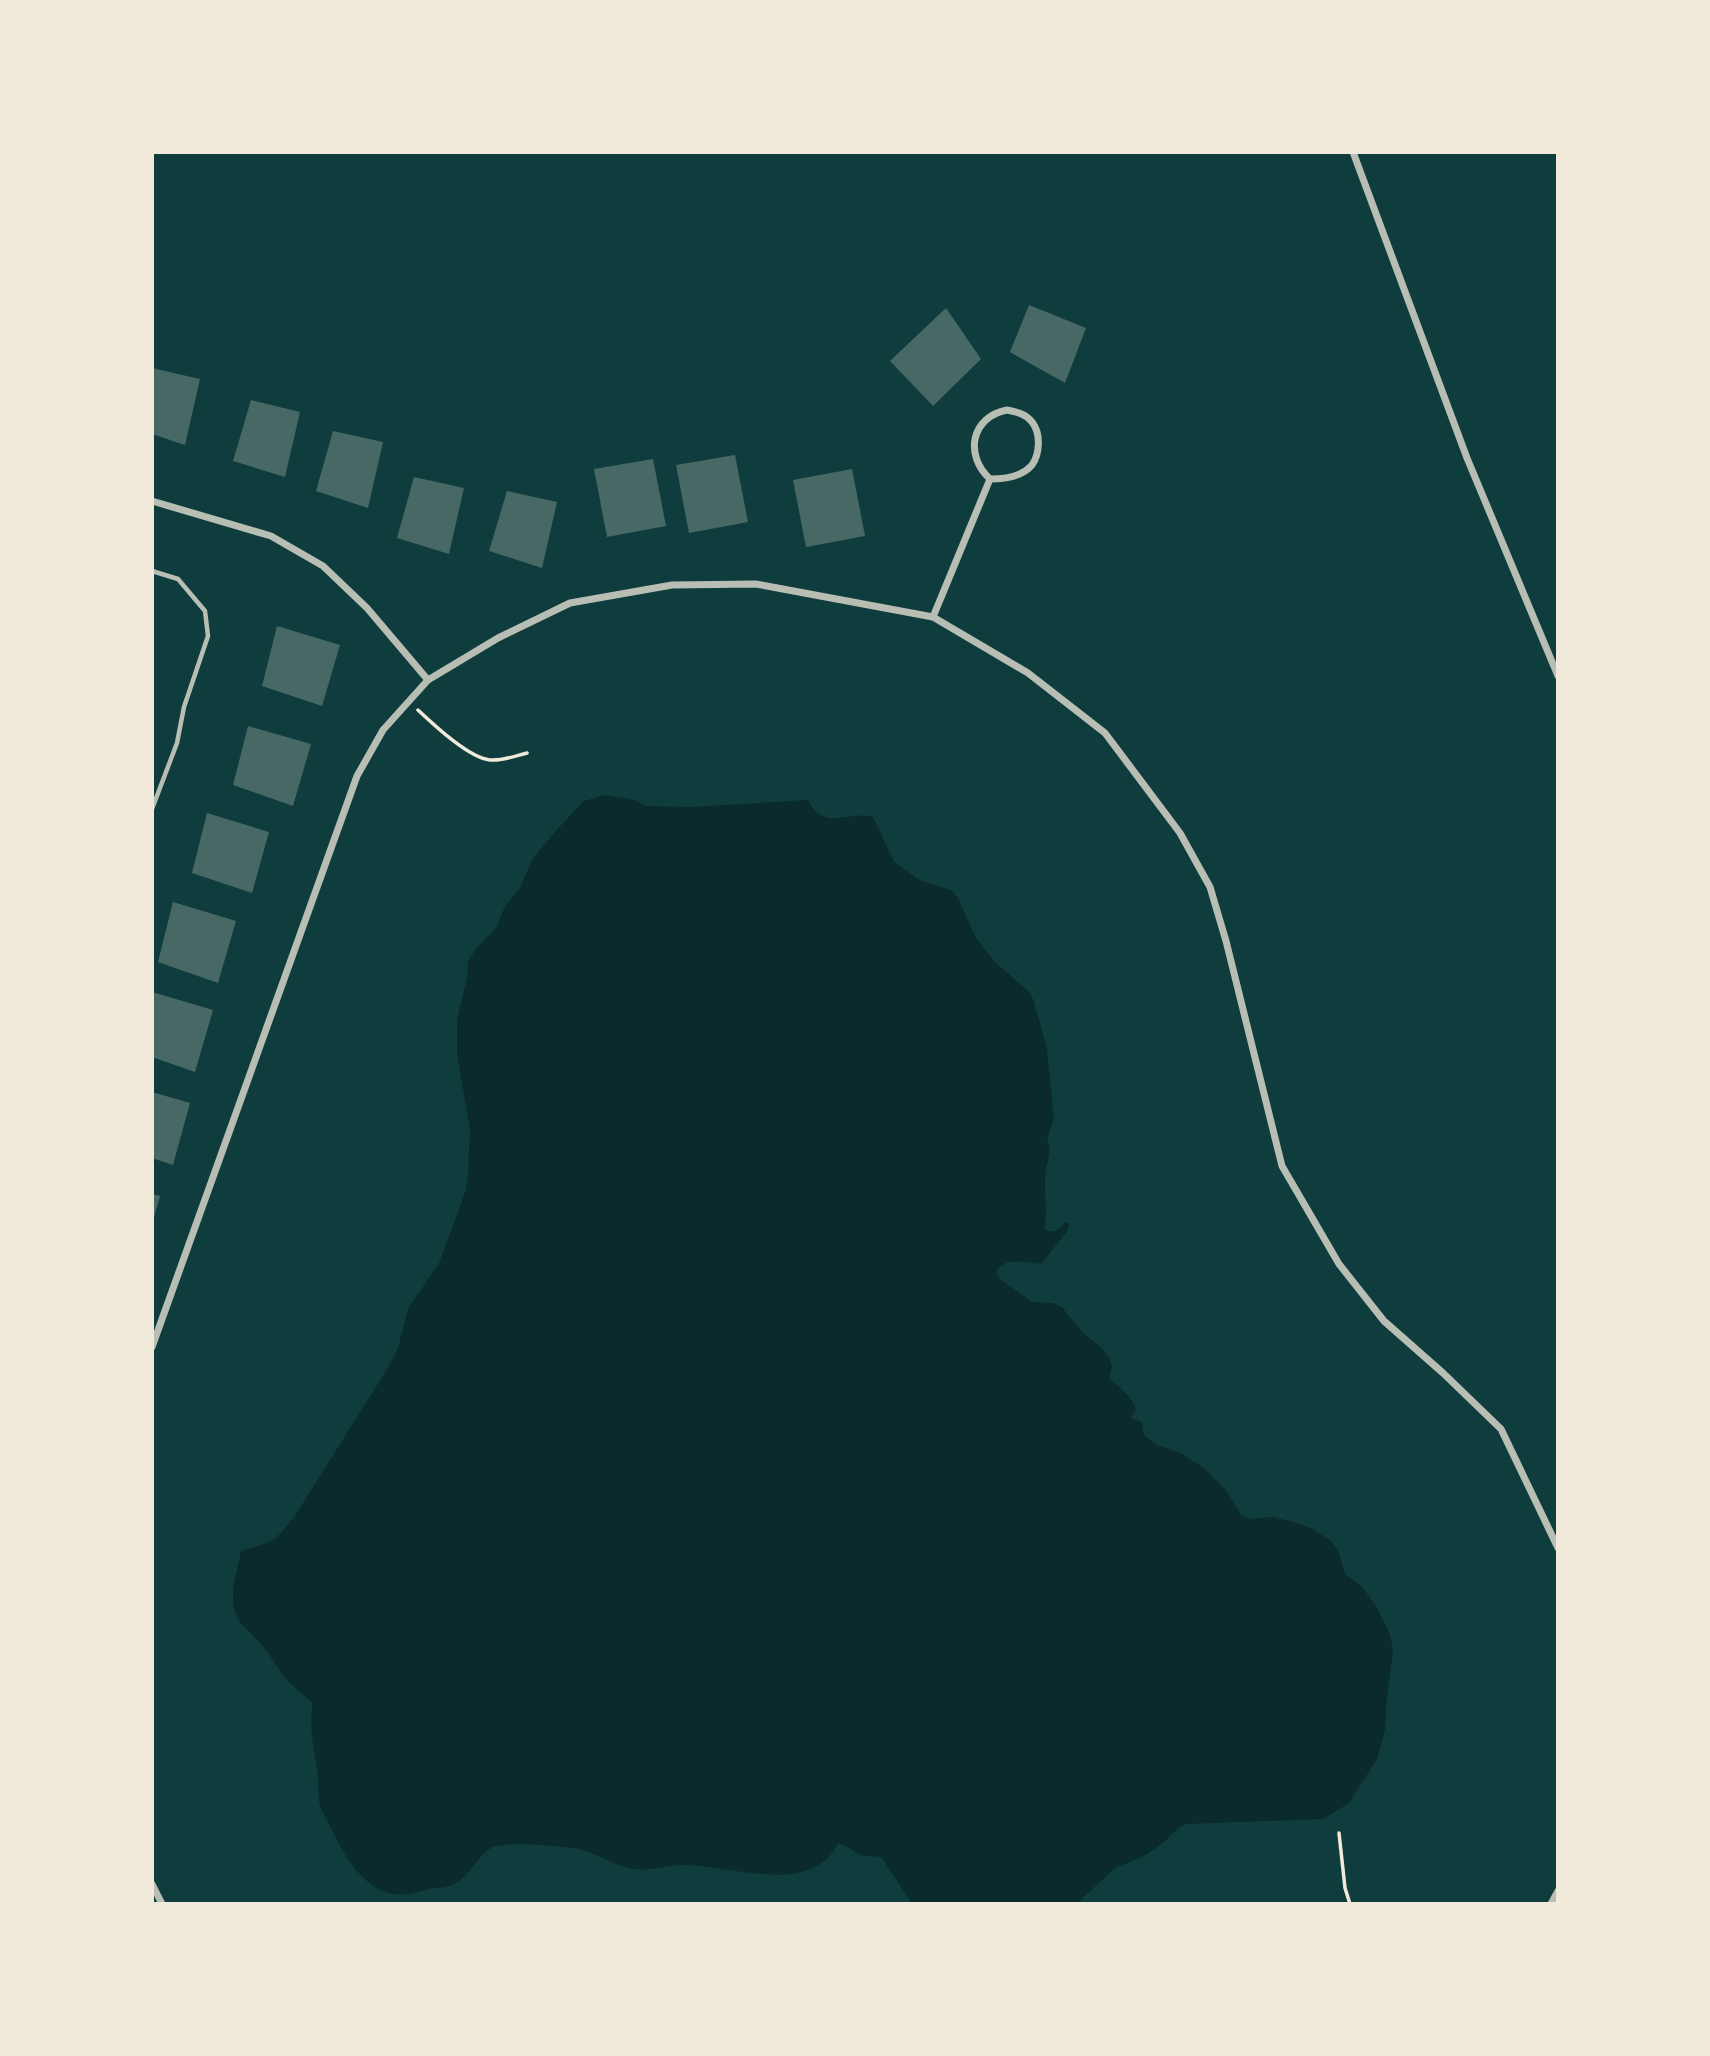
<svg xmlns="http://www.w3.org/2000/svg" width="1710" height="2056" font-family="'Work Sans',sans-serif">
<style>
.water{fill:#0a2a2b}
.building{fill:#486865}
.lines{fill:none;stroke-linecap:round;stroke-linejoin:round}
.path{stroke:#f1e9da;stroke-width:3.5}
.service{stroke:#b8beb3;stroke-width:4.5}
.minor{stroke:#b8beb3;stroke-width:7}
</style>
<rect width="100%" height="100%" fill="#0f3d3e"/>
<!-- water -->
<path class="water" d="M 605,795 L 634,800 L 646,806 L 691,807 L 808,800 C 824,833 847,810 873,817 L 894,862 L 921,881 L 951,890 L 958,898 L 976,938 L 994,961 L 1029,992 L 1034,1001 L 1047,1050 L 1054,1119 L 1047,1138 C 1053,1151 1046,1163 1045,1177 C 1044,1197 1048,1209 1044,1229 C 1053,1235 1060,1229 1065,1222 L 1069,1223 L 1068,1230 L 1041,1264 C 1025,1263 1005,1256 996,1272 L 1000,1279 L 1032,1302 L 1053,1303 L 1062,1307 L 1081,1331 L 1104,1350 L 1110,1359 L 1112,1367 L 1109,1379 C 1121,1389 1130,1394 1136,1409 L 1131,1418 L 1142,1422 L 1144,1435 L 1156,1445 L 1181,1453 L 1205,1469 L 1225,1489 L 1241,1515 L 1249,1519 L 1273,1517 L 1293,1522 L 1311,1528 L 1331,1541 L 1338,1550 L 1345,1574 L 1363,1588 L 1376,1606 L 1389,1632 L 1393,1649 L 1386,1708 L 1385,1730 L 1377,1759 L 1349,1803 L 1323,1819 L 1186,1824 L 1178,1828 L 1164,1842 L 1144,1856 L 1115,1868 L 1076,1904 L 912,1904 L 882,1858 C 875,1855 871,1857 864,1856 C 854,1854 849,1844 838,1844 C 809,1899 727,1863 680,1865 C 665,1866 648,1871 633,1869 C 613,1866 596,1852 578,1849 C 562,1846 508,1841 493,1847 C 479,1853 470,1875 456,1883 C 448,1888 439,1887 430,1889 C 423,1890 416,1893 409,1894 C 370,1900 347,1861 333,1832 C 329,1824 324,1816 321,1808 C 317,1798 319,1787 318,1777 C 315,1752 308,1728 313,1703 L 287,1681 L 264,1647 L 238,1620 L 233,1605 L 233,1588 L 241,1551 L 267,1543 L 277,1537 L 293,1519 L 389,1366 L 398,1348 L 408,1309 L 439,1263 L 465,1193 L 468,1175 L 470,1129 L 457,1054 L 457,1020 L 467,978 L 468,961 L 478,946 L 496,928 L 505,906 L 520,888 L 532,860 L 554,833 L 584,801 Z"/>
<!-- building -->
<g class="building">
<polygon points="1029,305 1086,328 1065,383 1010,352"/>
<polygon points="946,308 981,359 933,406 890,361"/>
<polygon points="152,368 200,379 185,445 152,434"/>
<polygon points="251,400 300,412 285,477 233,461"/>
<polygon points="333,431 383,442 368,508 316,491"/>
<polygon points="735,455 748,522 689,533 676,465"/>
<polygon points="653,459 666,526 607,537 594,469"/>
<polygon points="852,469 865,536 806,547 793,480"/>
<polygon points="414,477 464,488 449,554 397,538"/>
<polygon points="507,491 557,502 542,568 489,551"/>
<polygon points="277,626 340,645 322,706 262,686"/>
<polygon points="248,726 311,744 293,806 233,785"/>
<polygon points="207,813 269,832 252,893 192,873"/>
<polygon points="173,902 236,921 218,983 158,962"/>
<polygon points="152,992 213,1010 195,1072 152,1057"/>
<polygon points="152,1092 190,1103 173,1165 152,1158"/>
<polygon points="152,1194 160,1196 153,1221 152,1221"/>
</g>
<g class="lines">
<!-- path -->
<g class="path">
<path d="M 418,710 C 434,725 469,758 490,760 C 503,761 515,756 527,753"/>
<polyline points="1339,1833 1345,1888 1350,1904"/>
</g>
<!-- service -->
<polyline class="service" points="152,571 178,579 205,611 208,636 184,707 177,743 152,809"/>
<!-- minor -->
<g class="minor">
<polyline points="1353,152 1467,458 1558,676"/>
<path d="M 1007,410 C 1017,412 1026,414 1032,422 C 1041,433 1040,454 1032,465 C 1022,477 1004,479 990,479 C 964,455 971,417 1007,410 Z"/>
<polyline points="152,501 271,536 323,566 367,608 428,680"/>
<polyline points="933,617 990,479"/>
<polyline points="152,1347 357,776 383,730 428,680 498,638 570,603 672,585 756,584 933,617 1028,673 1105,733 1180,833 1210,887 1226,941 1282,1166 1339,1264 1384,1321 1443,1373 1501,1429 1558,1548"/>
<polyline points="152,1884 162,1904"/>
<polyline points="1551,1904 1558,1891"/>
</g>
</g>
<!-- border -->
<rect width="1710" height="2056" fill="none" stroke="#f1e9da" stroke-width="308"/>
</svg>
